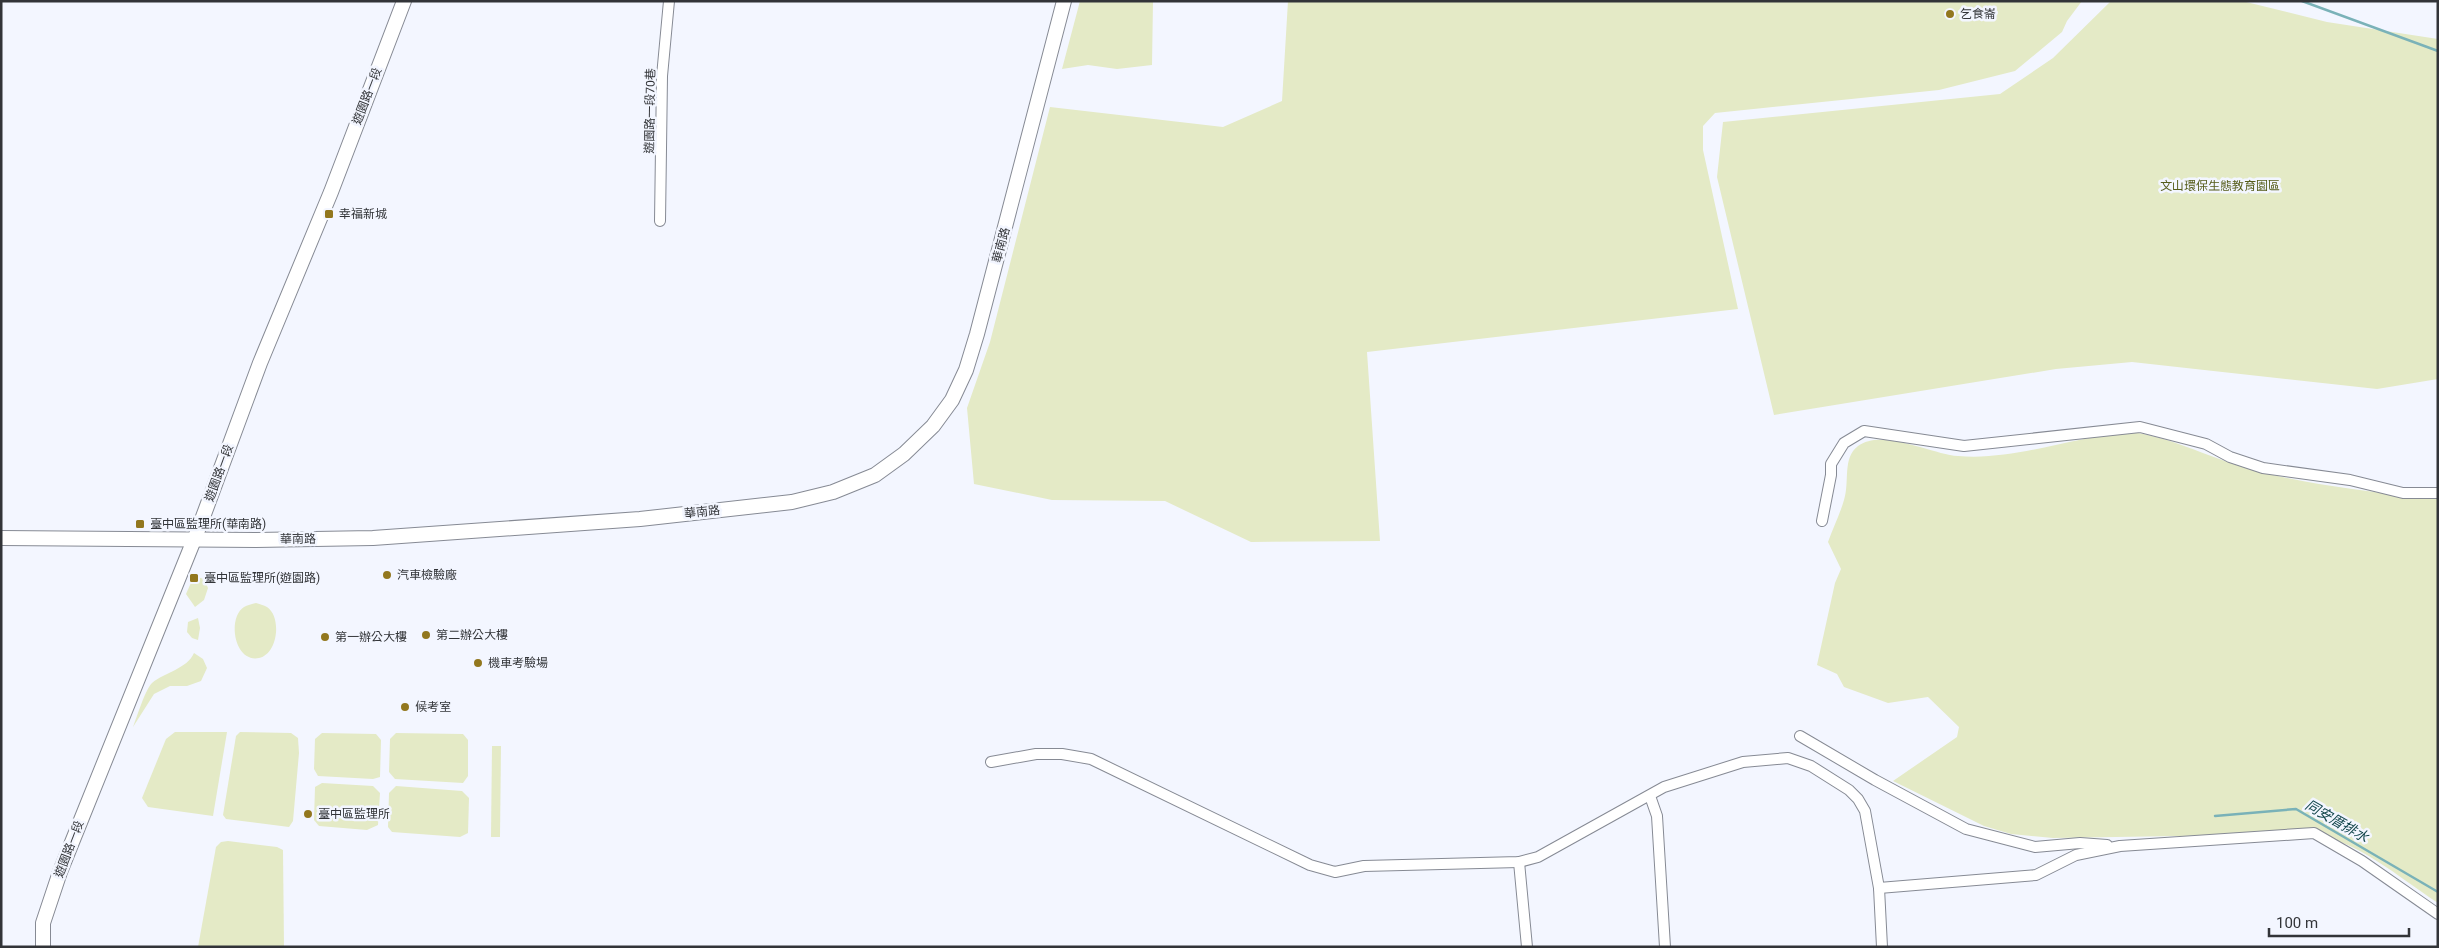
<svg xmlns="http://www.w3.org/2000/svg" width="2439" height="948" font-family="Roboto,'Noto Sans TC',sans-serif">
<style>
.green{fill:#e4eac6}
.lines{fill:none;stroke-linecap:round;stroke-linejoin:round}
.stream{stroke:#7ab2b8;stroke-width:2.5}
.street-casing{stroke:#868a94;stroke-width:12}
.secondary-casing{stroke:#868a94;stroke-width:16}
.street{stroke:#fff;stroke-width:10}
.secondary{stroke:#fff;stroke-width:14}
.poi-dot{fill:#92771e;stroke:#f3f6ff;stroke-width:2}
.labels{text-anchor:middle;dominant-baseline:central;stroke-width:5;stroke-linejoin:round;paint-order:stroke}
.poi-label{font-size:12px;fill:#323438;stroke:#f3f6ff;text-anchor:start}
.street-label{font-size:12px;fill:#323438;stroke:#f3f6ff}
.park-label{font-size:12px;fill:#565d1b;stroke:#f3f6ff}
.water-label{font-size:14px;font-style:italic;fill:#12454b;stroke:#f3f6ff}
</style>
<rect width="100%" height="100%" fill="#f3f6ff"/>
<!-- green -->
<g class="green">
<polygon points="1080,1 1153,1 1152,65 1117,69 1088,65 1062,69"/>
<polygon points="1288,1 2082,1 2067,21 2062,32 2015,71 1939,90 1715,113 1703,126 1703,150 1738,309 1367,352 1380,541 1251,542 1165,501 1052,500 974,484 967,408 990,342 1050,107 1223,127 1282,101"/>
<polygon points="2111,1 2242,1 2327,22 2438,39 2438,379 2377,389 2132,362 2056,369 1774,415 1717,177 1723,122 2000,94 2053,58"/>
<path d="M 2131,432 C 2170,437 2206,456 2243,467 C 2300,484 2360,490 2419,498 L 2438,497 L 2438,903 C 2398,877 2359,841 2311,834 L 2053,838 L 2011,834 L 1984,826 L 1893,781 L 1957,737 L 1959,727 L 1928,697 L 1888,703 L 1844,687 L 1837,674 L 1817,665 L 1835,583 L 1841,569 L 1828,542 C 1833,528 1840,514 1844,500 C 1850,482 1842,458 1858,446 C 1882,428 1931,454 1958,456 C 2016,461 2074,436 2131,432 Z"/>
<polygon points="194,576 204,579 208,588 204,600 195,607 186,594"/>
<path d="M 256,603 C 259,604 264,605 267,607 C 282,617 278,654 259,658 C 234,663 227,618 244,607 C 247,605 252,604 256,603 Z"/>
<polygon points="198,618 200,628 198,640 192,638 187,632 188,622"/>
<path d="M 194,653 L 203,659 L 207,668 L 201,681 L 187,686 L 170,686 L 154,694 L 133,727 C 137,717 145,690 152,683 C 165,672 187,669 194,653 Z"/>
<polygon points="175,732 227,732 213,816 148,807 142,798 166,739"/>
<polygon points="240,732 291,733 298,738 299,753 293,821 289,827 226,819 223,815 236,736"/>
<polygon points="322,733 376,734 381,740 380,777 373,779 318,776 314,769 315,739"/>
<polygon points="396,733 463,734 468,740 468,776 463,783 395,779 389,772 390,739"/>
<polygon points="492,746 501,746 500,837 491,837"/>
<polygon points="322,783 373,786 380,793 378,825 367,830 319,826 314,820 315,787"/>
<polygon points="396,786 462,791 469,798 468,833 460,837 392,832 388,827 389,793"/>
<polygon points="228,841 277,847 283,850 284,947 198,947 216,847 221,842"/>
</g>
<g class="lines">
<!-- stream -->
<g class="stream">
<polyline points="2302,1 2438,51"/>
<polyline points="2215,816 2296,809 2438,892"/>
</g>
<defs>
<g id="street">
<polyline points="660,221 662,76 669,1"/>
<polyline points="1822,521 1831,475 1831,464 1844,443 1864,431 1964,446 2140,427 2206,444 2230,457 2263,468 2350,480 2403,493 2438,493"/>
<polyline points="1800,736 1875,780 1966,829 2035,847 2080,843 2107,845"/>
<polyline points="991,762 1036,754 1062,754 1091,759 1310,865 1335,872 1364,866 1519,862 1538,857 1664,787 1743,762 1788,758 1811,766 1849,790 1858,799 1865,811 1879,888 1882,947"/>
<polyline points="1650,796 1657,816 1665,947"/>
<polyline points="1519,862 1527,947"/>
<polyline points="1879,888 2036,875 2076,855 2120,846 2314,833 2362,861 2438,914"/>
</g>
<g id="secondary">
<polyline points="1,538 256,540 373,538 640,519 792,502 833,492 875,475 904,454 933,426 952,400 966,370 977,334 1064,1"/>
<polyline points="43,947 43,923 60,872 200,525 260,363 331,192 404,1"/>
</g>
</defs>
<!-- street casing -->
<use href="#street" class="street-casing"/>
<!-- secondary casing -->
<use href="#secondary" class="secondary-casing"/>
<!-- street -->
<use href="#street" class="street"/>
<!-- secondary -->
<use href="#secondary" class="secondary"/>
</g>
<!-- markers -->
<g class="poi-dot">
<circle cx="1950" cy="14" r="5"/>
<rect x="324" y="209" width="10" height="10" rx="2.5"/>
<rect x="135" y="519" width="10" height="10" rx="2.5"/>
<circle cx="387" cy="575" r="5"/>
<rect x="189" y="573" width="10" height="10" rx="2.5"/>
<circle cx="426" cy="635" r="5"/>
<circle cx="325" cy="637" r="5"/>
<circle cx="478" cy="663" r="5"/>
<circle cx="405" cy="707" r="5"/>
<circle cx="308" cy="814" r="5"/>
</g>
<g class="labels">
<!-- poi labels -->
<g class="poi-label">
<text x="1960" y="14">乞食崙</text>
<text x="339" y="214">幸福新城</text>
<text x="150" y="524">臺中區監理所(華南路)</text>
<text x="397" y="575">汽車檢驗廠</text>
<text x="204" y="578">臺中區監理所(遊園路)</text>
<text x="436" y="635">第二辦公大樓</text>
<text x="335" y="637">第一辦公大樓</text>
<text x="488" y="663">機車考驗場</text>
<text x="415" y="707">候考室</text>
<text x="318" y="814">臺中區監理所</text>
</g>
<!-- street labels -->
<g class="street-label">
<text transform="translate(367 96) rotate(-69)">遊園路一段</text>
<text transform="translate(650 111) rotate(-89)">遊園路一段70巷</text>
<text transform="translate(1001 245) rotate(-75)">華南路</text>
<text transform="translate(219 473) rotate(-70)">遊園路一段</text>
<text transform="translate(702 512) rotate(-6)">華南路</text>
<text transform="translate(298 539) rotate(-1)">華南路</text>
<text transform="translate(69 849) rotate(-69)">遊園路一段</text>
</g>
<!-- park labels -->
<g class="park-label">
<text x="2220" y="186">文山環保生態教育園區</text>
</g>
<!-- water labels -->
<g class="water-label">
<text transform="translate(2337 821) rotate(30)">同安厝排水</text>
</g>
</g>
<!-- border -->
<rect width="2439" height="948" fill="none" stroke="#323438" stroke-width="5"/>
<!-- scale -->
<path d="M2269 928v8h140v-8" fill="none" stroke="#323438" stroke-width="2.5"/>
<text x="2276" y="928" font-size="15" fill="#323438" stroke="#f3f6ff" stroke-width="4" paint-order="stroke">100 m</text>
</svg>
